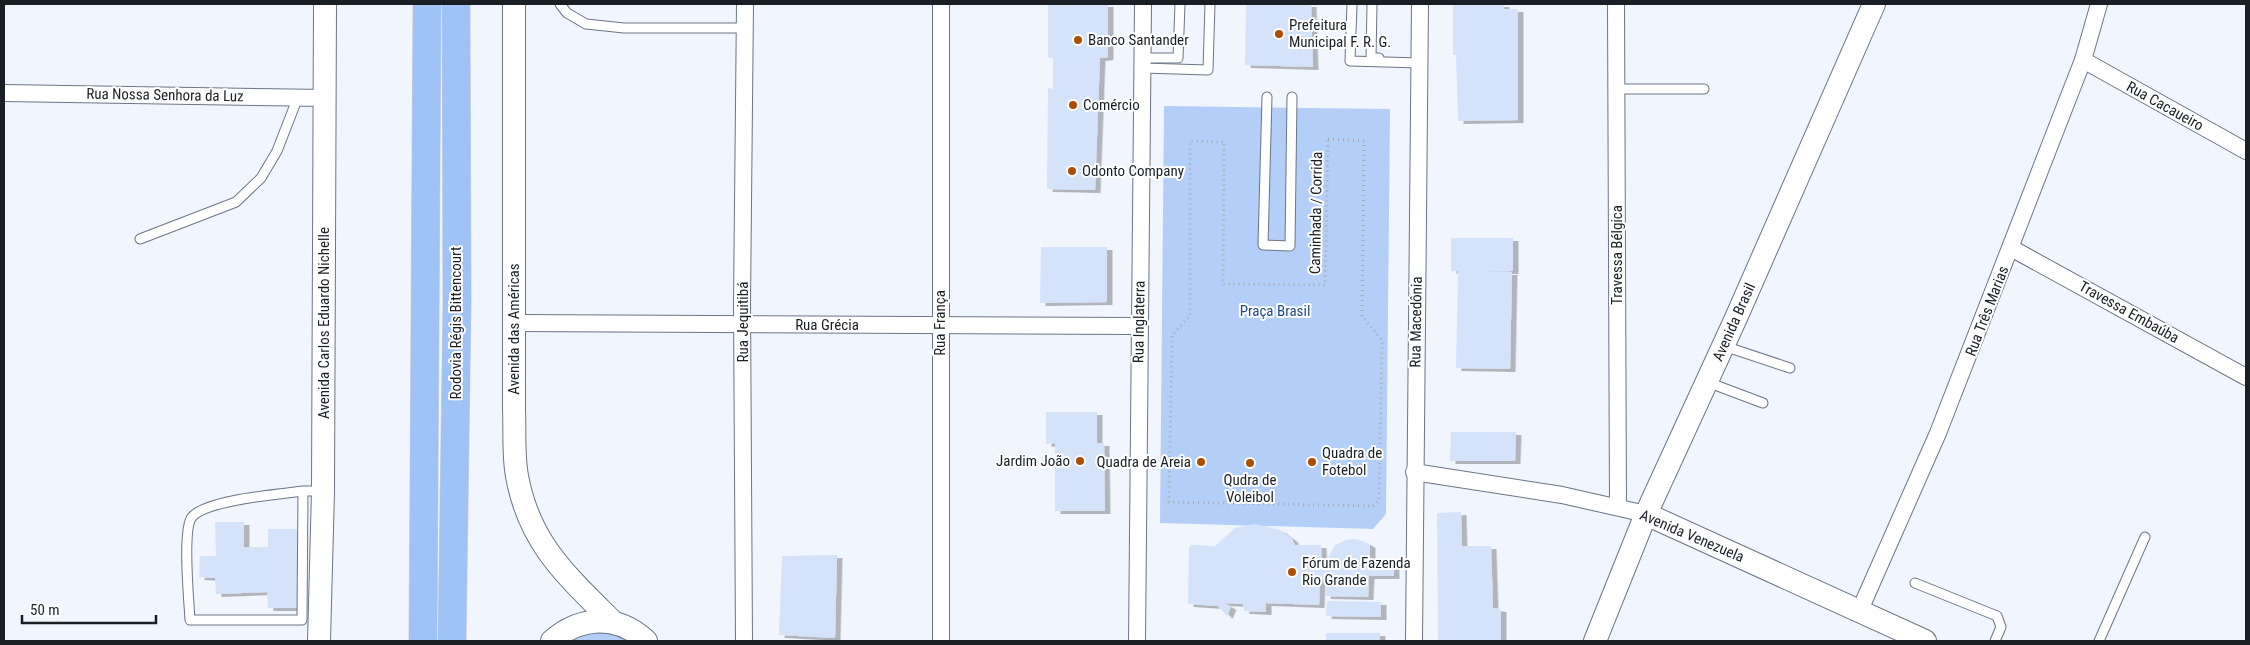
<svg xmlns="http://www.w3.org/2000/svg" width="2250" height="645" font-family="'Roboto Condensed',sans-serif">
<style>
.green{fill:#b4cff7}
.building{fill:#d4e3fa;filter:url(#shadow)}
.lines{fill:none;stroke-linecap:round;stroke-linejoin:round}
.lane-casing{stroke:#6a7586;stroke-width:11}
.street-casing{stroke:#6a7586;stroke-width:18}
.secondary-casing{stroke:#6a7586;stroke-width:24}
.highway-casing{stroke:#d1d2d4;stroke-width:29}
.path{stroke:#a5aab2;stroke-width:3;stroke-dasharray:1 4;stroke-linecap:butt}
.lane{stroke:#fff;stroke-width:9}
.street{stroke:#fff;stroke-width:16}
.secondary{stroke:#fff;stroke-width:22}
.highway{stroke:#9fc3f7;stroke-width:28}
.poi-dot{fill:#ad4d03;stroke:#fff;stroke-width:2}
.labels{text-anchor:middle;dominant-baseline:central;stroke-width:4;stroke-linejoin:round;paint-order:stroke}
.poi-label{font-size:15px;fill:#1a1f26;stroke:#fff;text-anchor:start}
.street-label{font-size:15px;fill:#1a1f26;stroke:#fff}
.park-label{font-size:15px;fill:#1f4b8c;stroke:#fff}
</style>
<defs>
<filter id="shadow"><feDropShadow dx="5.5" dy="3" stdDeviation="0" flood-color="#0004"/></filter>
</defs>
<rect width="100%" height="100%" fill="#f1f6fe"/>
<!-- green -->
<g class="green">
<polygon points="1164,106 1390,109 1386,514 1373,529 1160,523"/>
<polygon points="588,632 611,633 628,641 566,641"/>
</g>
<!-- building -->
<g class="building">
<polygon points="1048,4 1108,4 1108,57 1100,58 1095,190 1047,189 1048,88 1053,89 1053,58 1048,58"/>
<polygon points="1246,4 1311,4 1313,67 1245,65"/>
<polygon points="1453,4 1504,4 1504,9 1518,9 1518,120 1458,121 1456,55 1453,55"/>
<polygon points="1451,238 1513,238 1513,271 1479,271 1512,272 1510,369 1456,368 1458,271 1451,271"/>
<polygon points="1041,247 1107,247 1107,302 1040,303"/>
<polygon points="1046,412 1097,412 1097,443 1104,443 1105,511 1055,511 1055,443 1046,444"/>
<polygon points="1451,432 1516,432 1515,461 1450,461"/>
<polygon points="1461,512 1462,546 1491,546 1493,608 1501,609 1501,641 1438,641 1437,513"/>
<polygon points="215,522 244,522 244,547 268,547 268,529 297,529 298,608 268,608 267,592 216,594 215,578 199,577 200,556 216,556"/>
<polygon points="1255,524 1280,530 1292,539 1295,545 1321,545 1322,567 1329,567 1333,562 1327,560 1334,546 1345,540 1355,539 1365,542 1370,545 1370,565 1394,566 1394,576 1369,576 1368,597 1325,596 1326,579 1320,579 1319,605 1266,603 1266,612 1244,611 1243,604 1224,603 1231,607 1227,616 1218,606 1188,604 1189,547 1192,545 1215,546 1235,528"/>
<polygon points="837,555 835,638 779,635 782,556"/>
<polygon points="1327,601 1381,602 1381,617 1326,616"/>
<rect x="1326" y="633" width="54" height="8"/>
</g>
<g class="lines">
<defs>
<g id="lane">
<polyline points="560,4 567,13 586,24 624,28 745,28"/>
<polyline points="1352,4 1350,61 1420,63"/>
<polyline points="1372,4 1371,58 1379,58"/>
<polyline points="1142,58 1178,58 1180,4"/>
<polyline points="1142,68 1208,70 1210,4"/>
<polyline points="1616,89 1704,89"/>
<polyline points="1267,97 1263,245 1290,246 1292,97"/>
<polyline points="140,239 236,202 261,178 277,151 298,97"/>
<polyline points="1724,346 1790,368"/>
<polyline points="1707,382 1763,403"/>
<path d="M 303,491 C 280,494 206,500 192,517 C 182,529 189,601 190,620 L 302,620 L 303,491 L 322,491"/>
<polyline points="1915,583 1997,616 2001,627 1995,641"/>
<polyline points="2099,641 2145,537"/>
</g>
<g id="street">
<polyline points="1616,4 1618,506"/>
<polyline points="2083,60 2246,151"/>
<polyline points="4,93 325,98"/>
<polyline points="2011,248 2246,377"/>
<polyline points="514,323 1139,326"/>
<polyline points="1414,472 1562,495 1646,514"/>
<polyline points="1859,612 1938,433 2083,60 2099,4"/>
<polyline points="744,641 742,304 745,4"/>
<polyline points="941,641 941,4"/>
<polyline points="1137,641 1143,4"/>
<polyline points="1414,641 1420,4"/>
</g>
<g id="secondary">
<path d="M 514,4 L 514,410 C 515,431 513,455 517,476 C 529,543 566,575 612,621"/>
<polyline points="1646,514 1925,641"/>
<polyline points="319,641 323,491 325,4"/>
<path d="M 552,641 C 580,616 618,614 646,641"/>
<polyline points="1595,641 1646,514 1736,318 1874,4"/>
</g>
<g id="highway">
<polyline points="423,641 427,4"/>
<polyline points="452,641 457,302 456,4"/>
</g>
</defs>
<!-- lane casing -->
<use href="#lane" class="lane-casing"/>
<!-- street casing -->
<use href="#street" class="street-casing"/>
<!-- secondary casing -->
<use href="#secondary" class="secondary-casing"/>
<!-- highway casing -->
<use href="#highway" class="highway-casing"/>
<!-- path -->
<polygon class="path" points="1328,139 1364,141 1362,316 1382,340 1379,501 1373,506 1169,502 1172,335 1190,316 1190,141 1224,142 1223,284 1325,285"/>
<!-- lane -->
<use href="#lane" class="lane"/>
<!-- street -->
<use href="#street" class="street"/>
<!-- secondary -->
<use href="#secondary" class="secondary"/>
<!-- highway -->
<use href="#highway" class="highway"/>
</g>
<!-- markers -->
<g class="poi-dot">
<circle cx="1279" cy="34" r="5"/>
<circle cx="1078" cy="40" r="5"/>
<circle cx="1073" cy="105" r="5"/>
<circle cx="1072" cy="171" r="5"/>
<circle cx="1080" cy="461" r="5"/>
<circle cx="1201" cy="462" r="5"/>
<circle cx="1312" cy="462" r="5"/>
<circle cx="1250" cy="463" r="5"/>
<circle cx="1292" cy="572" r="5"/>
</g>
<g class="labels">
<!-- poi labels -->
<g class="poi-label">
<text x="1289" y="25">Prefeitura<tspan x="1289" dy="17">Municipal F. R. G.</tspan></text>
<text x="1088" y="40">Banco Santander</text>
<text x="1083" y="105">Comércio</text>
<text x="1082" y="171">Odonto Company</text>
<text x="1322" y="453">Quadra de<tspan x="1322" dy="17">Fotebol</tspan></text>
<text x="1070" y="461" text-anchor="end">Jardim João</text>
<text x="1191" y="462" text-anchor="end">Quadra de Areia</text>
<text x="1250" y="480" text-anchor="middle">Qudra de<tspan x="1250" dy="17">Voleibol</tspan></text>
<text x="1302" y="563">Fórum de Fazenda<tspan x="1302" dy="17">Rio Grande</tspan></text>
</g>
<!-- street labels -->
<g class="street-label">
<text transform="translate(165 95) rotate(1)">Rua Nossa Senhora da Luz</text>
<text transform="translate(2165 106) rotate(29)">Rua Cacaueiro</text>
<text transform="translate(1316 213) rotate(-89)">Caminhada / Corrida</text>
<text transform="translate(1617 255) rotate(-90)">Travessa Bélgica</text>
<text transform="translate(1987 311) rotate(-69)">Rua Três Marias</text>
<text transform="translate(2129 312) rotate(29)">Travessa Embaúba</text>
<text transform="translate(743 322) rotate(-90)">Rua Jequitibá</text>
<text transform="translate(1139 322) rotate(-89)">Rua Inglaterra</text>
<text transform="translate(1416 322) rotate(-89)">Rua Macedônia</text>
<text transform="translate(1734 322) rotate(-66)">Avenida Brasil</text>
<text transform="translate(324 323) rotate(-90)">Avenida Carlos Eduardo Nichelle</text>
<text transform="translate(456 323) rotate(-90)">Rodovia Régis Bittencourt</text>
<text transform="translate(940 323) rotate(-90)">Rua França</text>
<text x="827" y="325">Rua Grécia</text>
<text transform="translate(514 329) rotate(-90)">Avenida das Américas</text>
<text transform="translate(1692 536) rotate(23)">Avenida Venezuela</text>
</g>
<!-- park labels -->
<g class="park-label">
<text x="1275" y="311">Praça Brasil</text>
</g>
</g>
<!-- border -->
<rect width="2250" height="645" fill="none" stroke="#1a1f26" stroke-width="10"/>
<!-- scale -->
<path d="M22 615v8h134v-8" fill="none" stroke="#1a1f26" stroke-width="2.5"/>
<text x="30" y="615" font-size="15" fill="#1a1f26" stroke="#ffffff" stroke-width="4" paint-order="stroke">50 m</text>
</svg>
